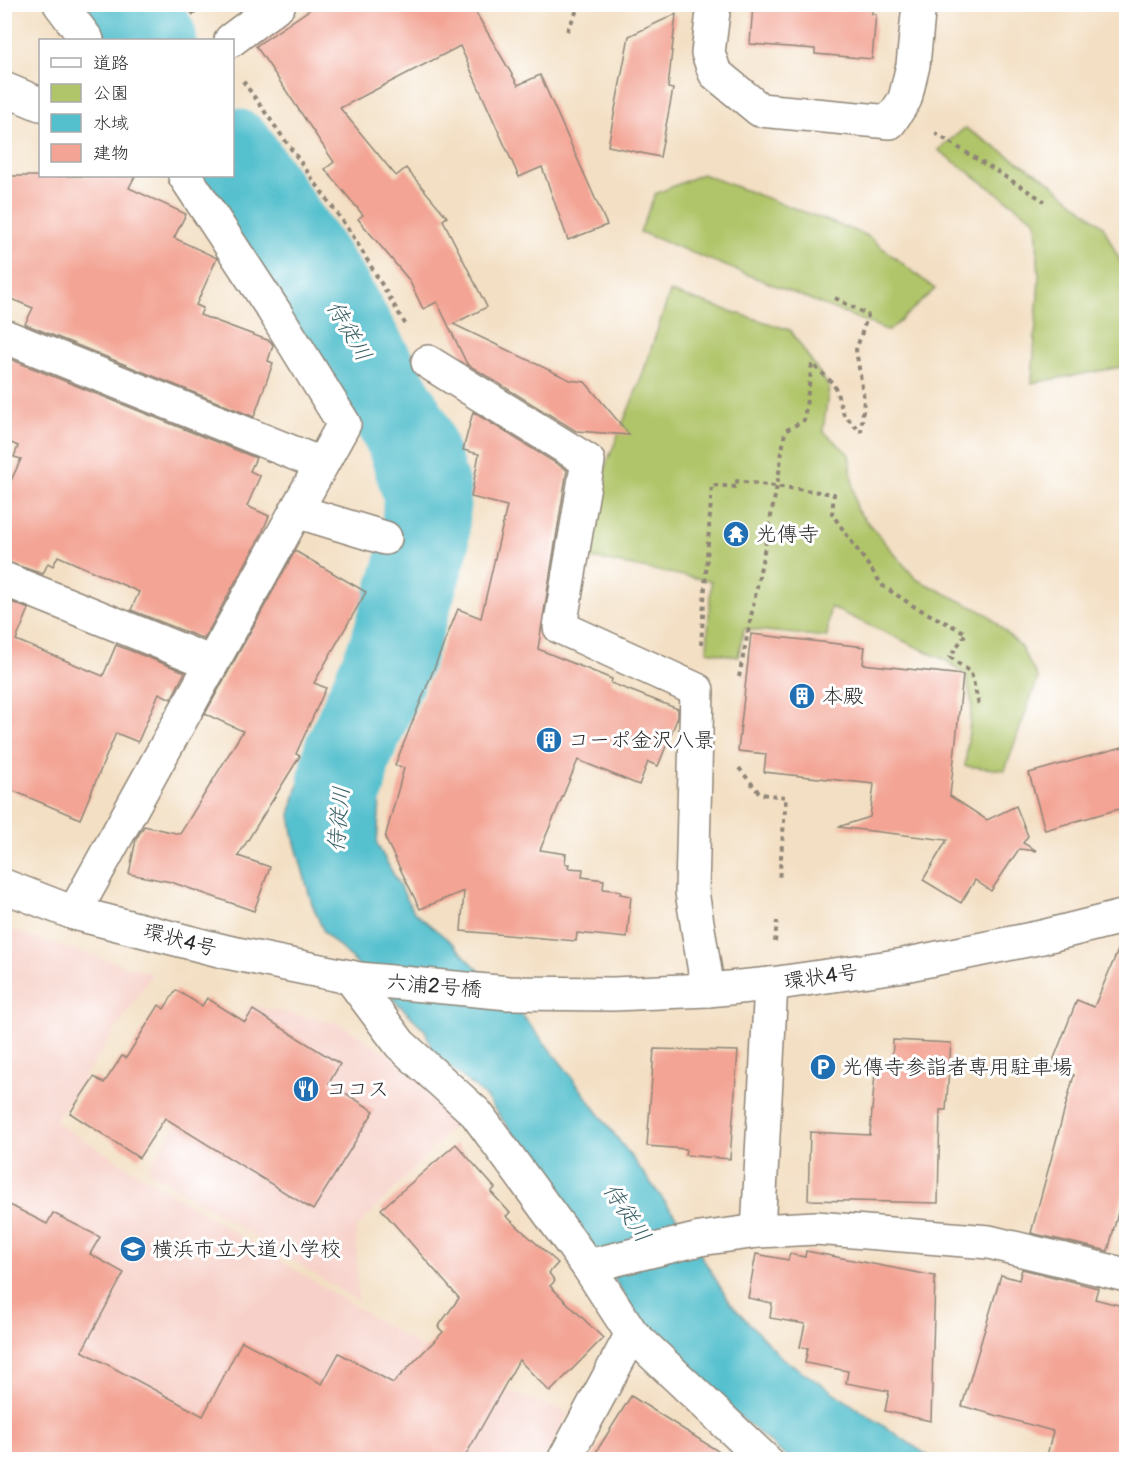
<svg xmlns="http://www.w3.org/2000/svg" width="1131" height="1464" font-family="Pangolin,'Klee One',sans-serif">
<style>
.built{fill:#f7d1c9}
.green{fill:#b0c569;stroke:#6e784a;stroke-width:1.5}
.water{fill:#54c0ce;stroke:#40767c;stroke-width:1.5}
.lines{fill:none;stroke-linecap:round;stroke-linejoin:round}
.river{stroke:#54c0ce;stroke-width:88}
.building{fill:#f3a494}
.minor-casing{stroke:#8f8577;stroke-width:36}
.major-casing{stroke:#8f8577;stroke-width:36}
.path{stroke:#8f8577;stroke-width:4;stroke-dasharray:4.5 4.5;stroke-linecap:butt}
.minor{stroke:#fff;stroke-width:33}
.major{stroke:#fff;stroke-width:33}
.labels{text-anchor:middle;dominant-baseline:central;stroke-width:6;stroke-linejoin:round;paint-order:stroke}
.poi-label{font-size:21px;fill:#2b2b2b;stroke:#fff;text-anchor:start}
.street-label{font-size:21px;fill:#2b2b2b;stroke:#fff}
.water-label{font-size:22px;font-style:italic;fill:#395f64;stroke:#fff}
</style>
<rect width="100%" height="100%" fill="#fff"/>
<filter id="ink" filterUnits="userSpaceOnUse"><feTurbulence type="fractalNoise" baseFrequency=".0167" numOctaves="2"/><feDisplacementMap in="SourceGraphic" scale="12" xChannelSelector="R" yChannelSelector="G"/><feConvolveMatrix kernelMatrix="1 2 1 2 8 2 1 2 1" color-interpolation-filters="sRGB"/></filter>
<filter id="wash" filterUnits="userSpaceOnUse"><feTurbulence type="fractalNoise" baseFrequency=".008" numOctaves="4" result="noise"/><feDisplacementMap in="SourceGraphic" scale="24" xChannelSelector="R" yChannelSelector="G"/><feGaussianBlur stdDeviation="1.35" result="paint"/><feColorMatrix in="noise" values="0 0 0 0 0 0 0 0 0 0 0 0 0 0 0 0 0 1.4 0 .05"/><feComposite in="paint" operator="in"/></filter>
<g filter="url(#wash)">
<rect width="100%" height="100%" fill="#f3dfc3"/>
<!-- built -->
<g class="built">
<polygon points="4,928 152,974 55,1122 468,1376 568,1413 544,1459 5,1459"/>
<polygon points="250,1005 340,1024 398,1060 462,1117 356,1229 358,1301 147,1170"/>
</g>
<!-- green -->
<g class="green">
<polygon points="965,128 1046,179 1103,226 1126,273 1126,366 1032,383 1039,279 1036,221 938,150"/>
<polygon points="702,174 866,235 935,289 889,331 640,232 655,194"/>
<polygon points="670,292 790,330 829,387 823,431 849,454 856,509 916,579 987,614 1020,646 1038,678 1005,770 965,766 972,704 966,675 945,660 830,607 827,637 744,629 738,657 707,651 711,581 590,558 606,465 642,376"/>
</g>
<!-- water -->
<polygon class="water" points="350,651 422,683 381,783 377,844 414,912 452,943 517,1009 564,1067 683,1226 730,1303 782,1358 933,1459 789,1459 655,1344 589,1239 532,1159 484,1095 434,1054 425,1030 324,932 312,904 294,839 290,815 305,759"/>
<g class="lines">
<!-- river -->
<g class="river">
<polyline points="126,4 153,40"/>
<polyline points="232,152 328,294 409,436 427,493 425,544 393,649 347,755 342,781"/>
</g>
</g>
<g id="blocks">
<!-- building -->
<g class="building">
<polygon points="318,4 471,4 518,85 540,75 607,225 568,240 542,167 519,177 460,46 340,108 396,176 406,168 447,217 443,220 487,307 453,324 570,380 585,382 630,435 576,431 467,364 437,302 423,309 409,280 358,219 363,215 325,169 334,162 256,46"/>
<polygon points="753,4 872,4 872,14 876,14 872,59 815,54 815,49 750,44"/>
<polygon points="676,14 668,88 673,89 660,157 608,146 629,36"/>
<polygon points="4,176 135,176 129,188 186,214 174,238 217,258 196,305 203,308 200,315 270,341 273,345 268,361 273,363 254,417 25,324 33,308 4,296"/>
<polygon points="10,359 256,458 250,471 260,476 247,506 269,516 262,533 204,639 131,610 139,592 58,556 53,566 48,563 43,574 4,561 4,496 21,459 14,457 18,446 4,440 4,372"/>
<polygon points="473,412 567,470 538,649 612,679 611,683 678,709 678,717 658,766 648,762 639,785 578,760 540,850 566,854 565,864 569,864 568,868 583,869 582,877 604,880 603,889 621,891 620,894 631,896 627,938 577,933 576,941 461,931 464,891 420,909 385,838 404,768 395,765 458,609 481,618 507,506 471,497 479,454 463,450"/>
<polygon points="295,551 366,592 314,683 326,688 296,754 300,756 238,856 270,867 254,911 171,882 129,874 136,839 144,826 180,834 243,731 205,714"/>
<polygon points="4,599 29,609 16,640 103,676 116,645 185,672 171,699 159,693 138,742 116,733 80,819 4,787"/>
<polygon points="751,634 865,647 863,664 963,675 950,796 987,820 1016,806 1028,836 1023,843 1037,851 1019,849 991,891 975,880 961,903 923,880 947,840 838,827 870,817 874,784 764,772 766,754 738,751"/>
<polygon points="1126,746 1126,807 1045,830 1029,773"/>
<polygon points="1126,935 1126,1182 1108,1251 1031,1233 1074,1075 1051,1066 1077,1000 1094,1007 1124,936"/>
<polygon points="176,990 202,1006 207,998 245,1022 253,1010 340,1064 329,1083 374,1111 313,1210 165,1118 139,1158 70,1113 94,1077 104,1083 122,1056 126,1058 159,1005 164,1009"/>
<polygon points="893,1040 951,1043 946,1110 940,1110 938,1203 808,1200 810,1132 870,1135 876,1060 892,1062"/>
<polygon points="654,1049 738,1051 730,1159 685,1155 686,1149 647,1146"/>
<polygon points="456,1144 495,1188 491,1192 510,1213 506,1216 558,1263 549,1273 555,1281 550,1286 603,1338 550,1392 519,1360 463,1460 24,1460 4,1449 4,1202 47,1224 53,1213 100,1237 90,1254 124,1273 82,1351 203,1416 242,1341 322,1384 339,1353 393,1383 443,1332 438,1327 459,1298 381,1209"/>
<polygon points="806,1251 935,1276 931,1421 885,1411 889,1391 846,1383 848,1371 805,1363 808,1348 800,1347 805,1324 770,1318 772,1303 748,1298 756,1254 788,1260 790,1254 805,1257"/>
<polygon points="1022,1269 1098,1288 1095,1299 1126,1307 1126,1460 1046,1460 1053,1431 962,1406 1001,1275 1019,1280"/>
<polygon points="631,1396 732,1460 591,1460"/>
</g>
</g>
</g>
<g filter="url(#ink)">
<use href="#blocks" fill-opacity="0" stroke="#8f8577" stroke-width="1.5"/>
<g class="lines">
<defs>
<g id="minor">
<polyline points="60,4 87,40"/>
<polyline points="714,4 708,53 715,73 760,110 890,122 905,99 913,65 919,4"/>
<polyline points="231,40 279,4"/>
<polyline points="4,89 40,104"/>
<polyline points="4,336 321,464"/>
<polyline points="428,362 588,461 560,627 697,690 692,892 708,990"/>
<polyline points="296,511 385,538"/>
<polyline points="4,579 212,663"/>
<polyline points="74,913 344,424 274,311 185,176"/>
<polyline points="350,977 400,1044 476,1113 588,1266 632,1334 765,1460"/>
<polyline points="758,1231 771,984"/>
<polyline points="588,1266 700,1239 758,1231 816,1228 989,1242 1126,1275"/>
<polyline points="564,1460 632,1334"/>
</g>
<polyline id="major" points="4,886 74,913 227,952 359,979 509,993 613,994 708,990 771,984 904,965 1042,937 1126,916"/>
</defs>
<!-- minor casing -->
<use href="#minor" class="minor-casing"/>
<!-- major casing -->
<use href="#major" class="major-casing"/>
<!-- path -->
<g class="path">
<polyline points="186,4 197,18"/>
<polyline points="567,31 580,4"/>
<polyline points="243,81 353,236 407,327"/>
<polyline points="935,133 1044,201"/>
<polyline points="835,298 868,315 856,350 864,399 861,432"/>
<polyline points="701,645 712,485 737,487 737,481 834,494 832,514 883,586 915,607 966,633 950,657 971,673 979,705"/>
<polyline points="739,677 777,486 785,431 804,420 812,364 834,384 844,415 861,432"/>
<polyline points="739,768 760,794 786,797 779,881"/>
<polyline points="775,942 777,921"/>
</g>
<!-- minor -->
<use href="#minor" class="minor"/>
<!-- major -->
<use href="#major" class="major"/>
</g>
</g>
<!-- icons -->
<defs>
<symbol id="temple-disc" viewBox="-11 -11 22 22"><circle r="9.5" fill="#1f6fb2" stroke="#fff"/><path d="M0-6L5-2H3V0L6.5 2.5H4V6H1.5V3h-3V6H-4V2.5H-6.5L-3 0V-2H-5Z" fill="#fff"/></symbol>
<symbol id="building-disc" viewBox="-11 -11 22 22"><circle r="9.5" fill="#1f6fb2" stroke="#fff"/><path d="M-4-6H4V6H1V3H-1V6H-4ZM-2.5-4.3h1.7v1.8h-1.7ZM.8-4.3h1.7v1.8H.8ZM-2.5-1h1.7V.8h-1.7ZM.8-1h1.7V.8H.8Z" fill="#fff"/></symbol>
<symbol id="parking-disc" viewBox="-11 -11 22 22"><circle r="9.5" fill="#1f6fb2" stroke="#fff"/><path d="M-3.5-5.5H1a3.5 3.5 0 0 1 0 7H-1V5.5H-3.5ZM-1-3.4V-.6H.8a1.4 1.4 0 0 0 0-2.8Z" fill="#fff"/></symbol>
<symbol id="restaurant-disc" viewBox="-11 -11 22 22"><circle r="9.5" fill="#1f6fb2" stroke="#fff"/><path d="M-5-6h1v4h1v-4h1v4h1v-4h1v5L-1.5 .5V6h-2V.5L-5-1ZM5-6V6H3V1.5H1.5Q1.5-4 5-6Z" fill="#fff"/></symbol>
<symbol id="school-disc" viewBox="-11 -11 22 22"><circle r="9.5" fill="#1f6fb2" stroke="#fff"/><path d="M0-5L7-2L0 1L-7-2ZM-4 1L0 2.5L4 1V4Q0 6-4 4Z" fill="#fff"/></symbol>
</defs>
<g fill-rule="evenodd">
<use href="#temple-disc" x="721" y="519" width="30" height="30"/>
<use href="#building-disc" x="787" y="681" width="30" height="30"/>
<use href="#building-disc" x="534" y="725" width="30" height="30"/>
<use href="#parking-disc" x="808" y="1052" width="30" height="30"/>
<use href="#restaurant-disc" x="291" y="1074" width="30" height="30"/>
<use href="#school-disc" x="118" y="1234" width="30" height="30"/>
</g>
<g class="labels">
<!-- poi labels -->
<g class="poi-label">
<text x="756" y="534">光傳寺</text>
<text x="822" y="696">本殿</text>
<text x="568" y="740">コーポ金沢八景</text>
<text x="842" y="1067">光傳寺参詣者専用駐車場</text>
<text x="326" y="1089">ココス</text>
<text x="152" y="1249">横浜市立大道小学校</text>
</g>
<!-- street labels -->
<g class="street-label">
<text transform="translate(180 940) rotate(15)">環状4号</text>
<text transform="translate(821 977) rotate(-8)">環状4号</text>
<text transform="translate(434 986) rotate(5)">六浦2号橋</text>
</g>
<!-- water labels -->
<g class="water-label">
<text transform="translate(349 331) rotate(60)">侍従川</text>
<text transform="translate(339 819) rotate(-85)">侍従川</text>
<text transform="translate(627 1213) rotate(56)">侍従川</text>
</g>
</g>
<!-- margin -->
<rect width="1131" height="1464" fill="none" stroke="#fff" stroke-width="24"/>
<!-- legend -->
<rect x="39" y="39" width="195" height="138" fill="#ffffff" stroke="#aaaaaa" stroke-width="1.5"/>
<rect x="51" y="58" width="30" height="9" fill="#ffffff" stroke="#aaaaaa" stroke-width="1.5"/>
<text x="93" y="69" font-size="18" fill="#2b2b2b">道路</text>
<rect x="51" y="84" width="30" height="18" fill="#b0c569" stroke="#aaaaaa" stroke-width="1.5"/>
<text x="93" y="99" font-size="18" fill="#2b2b2b">公園</text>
<rect x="51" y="114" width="30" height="18" fill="#54c0ce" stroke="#aaaaaa" stroke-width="1.5"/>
<text x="93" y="129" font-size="18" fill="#2b2b2b">水域</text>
<rect x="51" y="144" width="30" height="18" fill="#f3a494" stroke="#aaaaaa" stroke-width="1.5"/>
<text x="93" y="159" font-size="18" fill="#2b2b2b">建物</text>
</svg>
